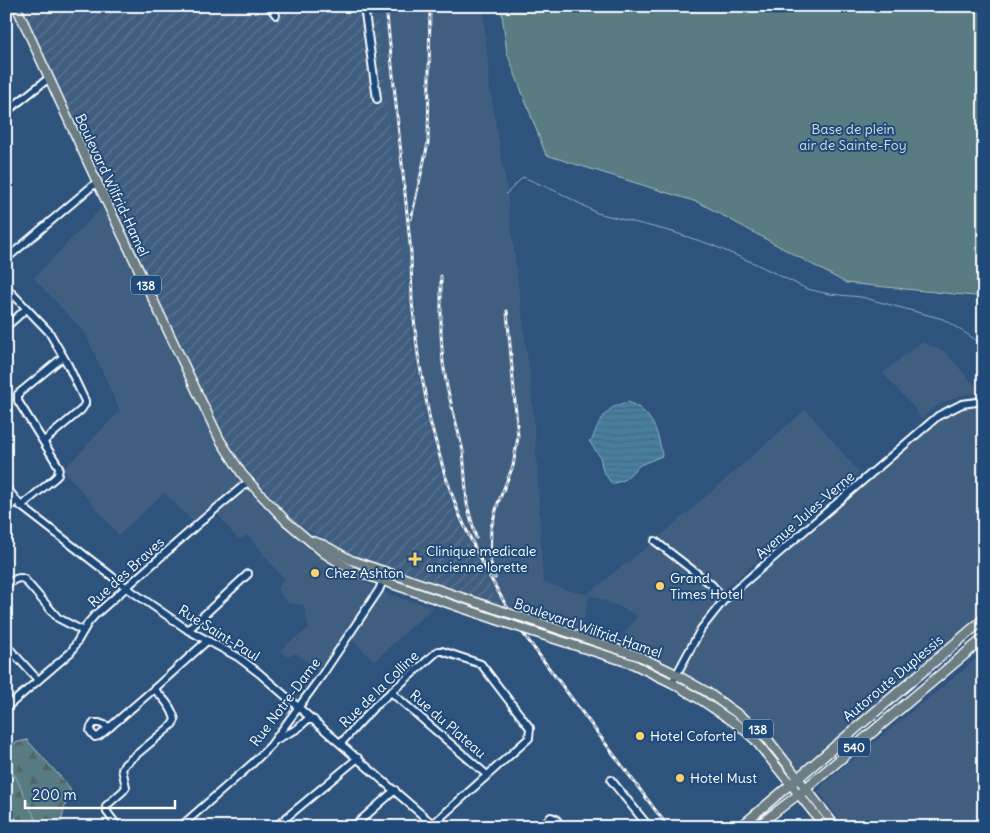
<svg xmlns="http://www.w3.org/2000/svg" width="990" height="833" font-family="Delius,sans-serif">
<style>
.built{fill:#405e80}
.industrial{fill:url(#industrial-furrows)}
.forest{fill:url(#forest-firs);stroke:#acbec0}
.park{fill:#597c81;stroke:#acbec0}
.water{fill:url(#water-rules);stroke:#90b2c5}
.lines{fill:none;stroke-linecap:round;stroke-linejoin:round}
.stream{stroke:#90b2c5;stroke-width:1}
.minor-casing{stroke:#fff;stroke-width:10}
.major-casing{stroke:#fff;stroke-width:11}
.highway-casing{stroke:#fff;stroke-width:12}
.minor{stroke:#1f4a7a;stroke-width:6}
.major{stroke:#6c7e84;stroke-width:8}
.highway{stroke:#6c7e84;stroke-width:9}
.rail-casing{stroke:#fff;stroke-width:3}
.rail{stroke:#1f4a7a;stroke-width:1;stroke-dasharray:4;stroke-linecap:butt}
.major-bridge-casing{stroke:#fff;stroke-width:11;stroke-linecap:butt}
.major-bridge{stroke:#6c7e84;stroke-width:8}
.poi-dot{fill:#ffd166;stroke:#1f4a7a;stroke-width:2}
.labels{text-anchor:middle;dominant-baseline:central;stroke-width:4;stroke-linejoin:round;paint-order:stroke}
.shield{fill:#1f4a7a;stroke:#bcc9d7;stroke-width:1}
.shield-label{font-size:12px;font-weight:bold;fill:#fff}
.park-label{font-size:14px;fill:#d6dee0;stroke:#1f4a7a}
.street-label{font-size:14px;fill:#fff;stroke:#1f4a7a}
.poi-label{font-size:14px;fill:#fff;stroke:#1f4a7a;text-anchor:start}
</style>
<defs>
<pattern id="industrial-furrows" width="10" height="10" patternUnits="userSpaceOnUse" patternTransform="scale(1.25)"><rect width="10" height="10" fill="#405e80"/><path d="M-1 1l2-2M0 10L10 0M9 11l2-2" fill="none" stroke="#5d7693"/></pattern>
<pattern id="forest-firs" width="22" height="20" patternUnits="userSpaceOnUse" patternTransform="scale(1.25)"><rect width="22" height="20" fill="#597c81"/><path d="M5 1l3.5 6h-7zM16 11l3.5 6h-7z" fill="#526466"/></pattern>
<pattern id="water-rules" width="6" height="5" patternUnits="userSpaceOnUse" patternTransform="scale(1.25)"><rect width="6" height="5" fill="#467f9f"/><path d="M0 2.5h6" fill="none" stroke="#49687a"/></pattern>
</defs>
<rect width="100%" height="100%" fill="#2e537d"/>
<filter id="ink" filterUnits="userSpaceOnUse"><feTurbulence type="fractalNoise" baseFrequency=".02" numOctaves="2"/><feDisplacementMap in="SourceGraphic" scale="10" xChannelSelector="R" yChannelSelector="G"/><feConvolveMatrix kernelMatrix="1 2 1 2 8 2 1 2 1" color-interpolation-filters="sRGB"/></filter>
<g filter="url(#ink)">
<!-- built -->
<g class="built">
<polygon points="376,6 483,6 490,89 505,178 530,378 536,448 543,582 570,591 587,594 655,541 806,409 859,473 720,593 724,600 945,411 984,401 984,619 798,778 769,741 707,692 615,648 637,616 627,610 590,595 581,628 499,604 460,526 438,463 422,405 411,331"/>
<polygon points="102,207 217,446 234,474 255,498 329,564 390,595 434,607 374,661 349,637 322,675 296,653 287,657 280,650 309,628 303,605 288,603 277,589 284,579 248,535 238,540 216,512 199,527 164,493 119,535 63,470 120,411 85,333 34,278"/>
<polygon points="921,342 944,351 977,388 977,393 962,395 947,401 934,408 921,419 915,409 883,373"/>
<polygon points="984,653 984,827 845,827 819,792 825,782"/>
</g>
<!-- industrial -->
<polygon class="industrial" points="20,6 376,6 411,331 422,405 438,463 460,526 499,604 492,612 362,561 307,530 285,513 242,464 226,441"/>
<!-- forest -->
<polygon class="forest" points="27,740 67,784 72,793 66,802 60,827 25,827 6,810 6,745"/>
<!-- park -->
<polygon class="park" points="501,6 984,6 984,297 846,283 700,203 546,155 507,53"/>
<!-- water -->
<path class="water" d="M 628,402 C 652,411 659,433 662,456 L 640,465 L 624,480 L 612,484 L 603,471 L 600,457 L 589,441 L 592,440 C 599,420 606,406 628,402 Z"/>
<g class="lines">
<!-- stream -->
<g class="stream">
<polyline points="506,194 523,177 560,193 597,213 673,232 712,245 756,264 807,289 829,294 861,297 943,319 984,345"/>
<polyline points="6,764 16,777 39,827"/>
</g>
<defs>
<g id="minor">
<polyline points="269,6 276,15"/>
<polyline points="364,6 377,99"/>
<polyline points="6,112 49,78"/>
<polyline points="6,259 97,182"/>
<polyline points="6,287 49,332 68,365 85,401 85,404 81,410 44,441"/>
<polyline points="6,327 26,309"/>
<polyline points="6,487 21,506 127,588 188,630 238,657 259,673 436,827"/>
<polyline points="21,506 55,478 58,475 59,467 18,401 18,394 63,357"/>
<polyline points="6,510 16,501"/>
<polyline points="655,541 712,585 724,600"/>
<path d="M 6,586 C 12,581 17,576 24,579 L 58,618 L 83,631"/>
<polyline points="188,630 248,574"/>
<polyline points="6,645 38,680"/>
<polyline points="672,683 701,629 724,600 938,416 962,404 984,401"/>
<polyline points="392,693 487,775"/>
<polyline points="6,708 71,652 88,623 95,615 206,517 248,482"/>
<polygon points="94,723 99,723 110,727 99,736 95,737 90,731 91,727"/>
<polyline points="110,727 154,689"/>
<polyline points="275,740 297,729 307,720 314,720"/>
<polyline points="341,743 374,707 438,651 442,651 481,664 530,728 529,738 433,824"/>
<polyline points="611,780 649,827"/>
<polyline points="12,822 14,827"/>
<path d="M 118,827 L 107,812 L 106,806 L 123,791 L 126,787 L 122,769 L 125,764 L 172,725 L 175,720 C 172,707 163,698 154,689 L 207,641"/>
<polyline points="180,827 253,763 271,745 322,675 379,590 386,573"/>
<polyline points="275,827 358,758"/>
<polyline points="353,827 395,790"/>
<polyline points="540,827 551,817 556,819 562,827"/>
</g>
<g id="major">
<polyline points="16,6 96,180 220,440 242,474 262,496 286,521 324,553 351,570 506,623"/>
<polyline points="312,541 324,545 351,560 496,609"/>
<polyline points="534,621 641,657 670,671 707,692 749,722 766,737 836,827"/>
<polyline points="533,632 633,664 672,683 701,700 741,727 755,740 825,827"/>
<polyline points="740,827 791,784"/>
<polyline points="756,827 799,794"/>
</g>
<g id="highway">
<polyline points="791,784 984,619"/>
<polyline points="799,794 984,638"/>
</g>
</defs>
<!-- minor casing -->
<use href="#minor" class="minor-casing"/>
<!-- major casing -->
<use href="#major" class="major-casing"/>
<!-- highway casing -->
<use href="#highway" class="highway-casing"/>
<!-- minor -->
<use href="#minor" class="minor"/>
<!-- major -->
<use href="#major" class="major"/>
<!-- highway -->
<use href="#highway" class="highway"/>
<defs>
<g id="rail">
<polyline points="386,6 411,253 412,302 418,355 430,421 445,475 459,514 482,563 519,628 668,827"/>
<polyline points="411,219 428,143 430,6"/>
<polyline points="441,276 441,334 443,363 447,387 463,451 467,504 476,538"/>
<polyline points="495,578 490,560 491,528 498,503 513,466 518,437 507,311"/>
</g>
</defs>
<!-- rail casing -->
<use href="#rail" class="rail-casing"/>
<!-- rail -->
<use href="#rail" class="rail"/>
<defs>
<g id="major-bridge">
<polyline points="496,609 534,621"/>
<polyline points="506,623 533,632"/>
</g>
</defs>
<!-- major-bridge casing -->
<use href="#major-bridge" class="major-bridge-casing"/>
<!-- major-bridge -->
<use href="#major-bridge" class="major-bridge"/>
</g>
</g>
<!-- markers -->
<g class="poi-dot">
<path d="M412.5 551.5h5v5h5v5h-5v5h-5v-5h-5v-5h5z"/>
<circle cx="315" cy="573" r="5"/>
<circle cx="660" cy="586" r="5"/>
<circle cx="640" cy="736" r="5"/>
<circle cx="680" cy="778" r="5"/>
</g>
<g class="labels">
<!-- shield labels -->
<g class="shield">
<rect x="131" y="275.5" width="30" height="19" rx="4"/>
<rect x="743" y="719.5" width="30" height="19" rx="4"/>
<rect x="838" y="737.5" width="32" height="19" rx="4"/>
</g>
<g class="shield-label">
<text x="146" y="285">138</text>
<text x="758" y="729">138</text>
<text x="854" y="747">540</text>
</g>
<!-- park labels -->
<g class="park-label">
<text x="853" y="129">Base de plein<tspan x="853" dy="16">air de Sainte-Foy</tspan></text>
</g>
<!-- street labels -->
<g class="street-label">
<text transform="translate(112 185) rotate(65)">Boulevard Wilfrid-Hamel</text>
<text transform="translate(805 515) rotate(-41)">Avenue Jules-Verne</text>
<text transform="translate(126 572) rotate(-42)">Rue des Braves</text>
<text transform="translate(588 628) rotate(19)">Boulevard Wilfrid-Hamel</text>
<text transform="translate(219 633) rotate(32)">Rue Saint-Paul</text>
<text transform="translate(893 678) rotate(-40)">Autoroute Duplessis</text>
<text transform="translate(379 689) rotate(-44)">Rue de la Colline</text>
<text transform="translate(285 702) rotate(-53)">Rue Notre-Dame</text>
<text transform="translate(448 724) rotate(41)">Rue du Plateau</text>
</g>
<!-- poi labels -->
<g class="poi-label">
<text x="426" y="551">Clinique medicale<tspan x="426" dy="16">ancienne lorette</tspan></text>
<text x="325" y="573">Chez Ashton</text>
<text x="670" y="578">Grand<tspan x="670" dy="16">Times Hotel</tspan></text>
<text x="650" y="736">Hotel Cofortel</text>
<text x="690" y="778">Hotel Must</text>
</g>
</g>
<!-- margin -->
<rect width="990" height="833" fill="none" stroke="#1f4a7a" stroke-width="25"/>
<rect x="12" y="12" width="965" height="808" fill="none" stroke="#fff" stroke-width="2" filter="url(#ink)"/>
<!-- scale -->
<path d="M25 800v8h150v-8" fill="none" stroke="#ffffff" stroke-width="2.5"/>
<text x="32" y="800" font-size="15" fill="#ffffff" stroke="#1f4a7a" stroke-width="4" paint-order="stroke">200 m</text>
</svg>
